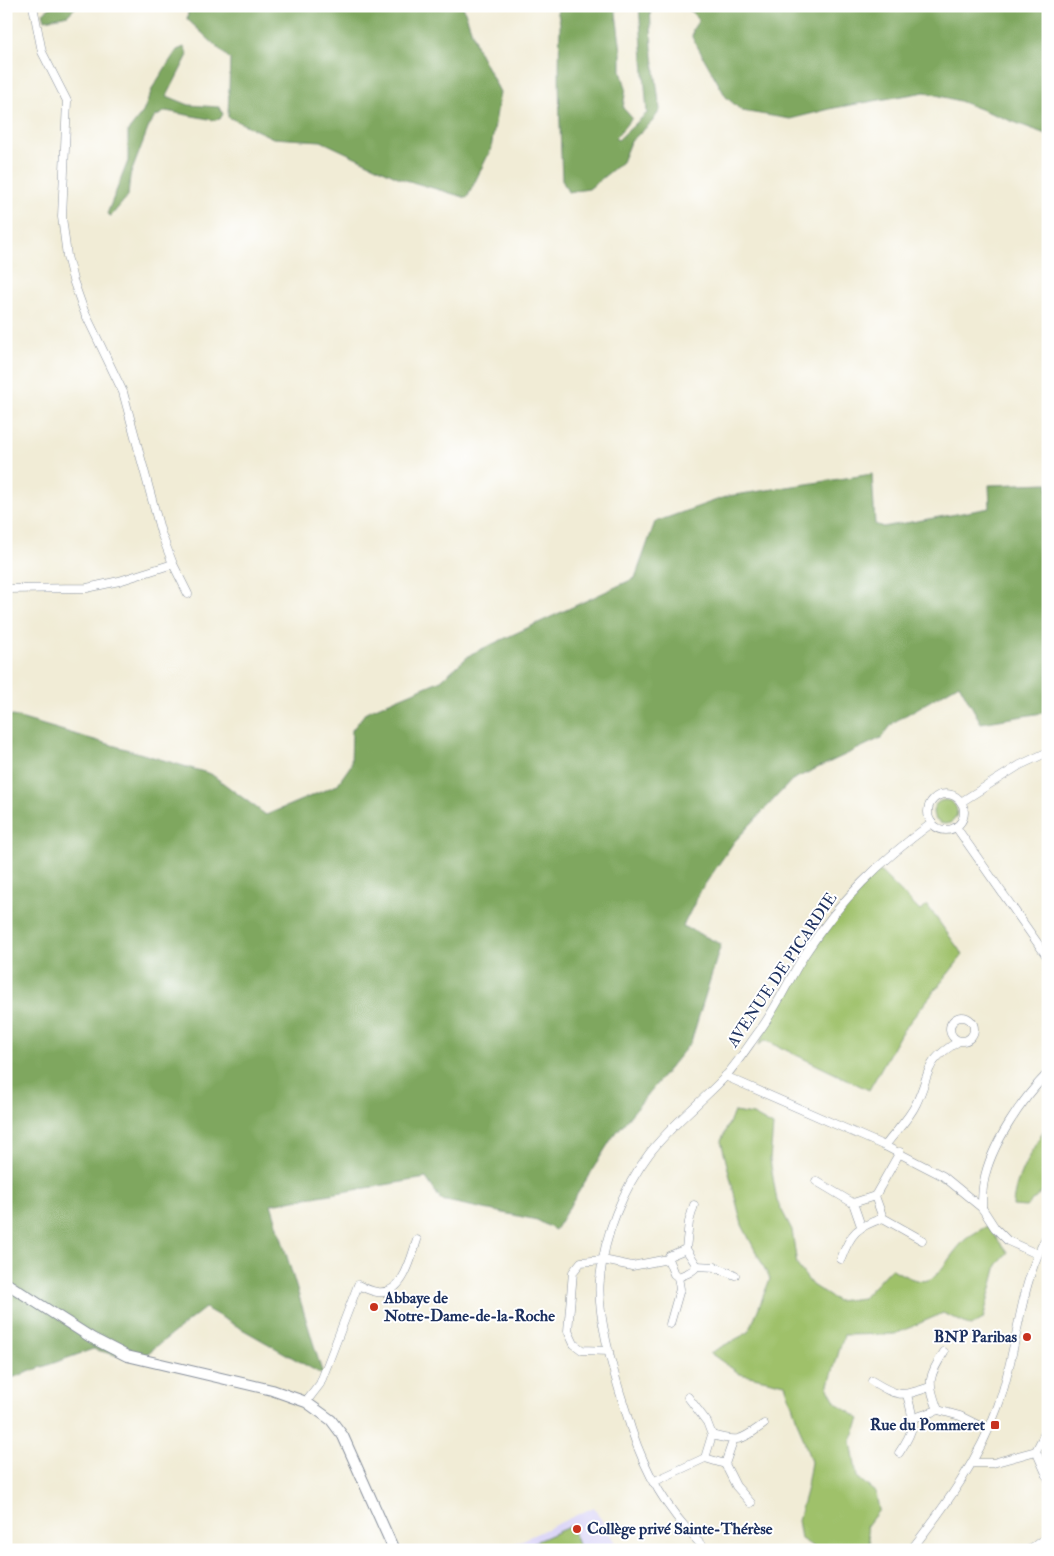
<svg xmlns="http://www.w3.org/2000/svg" width="1054" height="1556" font-family="'IM FELL Double Pica',serif">
<style>
.built{fill:#dbd6f7}
.green{fill:#9fc16a;stroke:#5d7864}
.forest{fill:#7fa75e;stroke:#4d6b5e}
.lines{fill:none;stroke-linecap:round;stroke-linejoin:round}
.minor-casing{stroke:#868e9a;stroke-width:9}
.tertiary-casing{stroke:#868e9a;stroke-width:12}
.minor{stroke:#fff;stroke-width:8}
.tertiary{stroke:#fff;stroke-width:10}
.poi-dot{fill:#c8321e;stroke:#fff;stroke-width:2}
.labels{text-anchor:middle;dominant-baseline:central;stroke-width:4;stroke-linejoin:round;paint-order:stroke}
.street-label{font-size:16px;fill:#1b2f5e;stroke:#fff}
.poi-label{font-size:16px;font-weight:bold;fill:#1b2f5e;stroke:#fff;text-anchor:start}
</style>
<rect width="100%" height="100%" fill="#fff"/>
<filter id="ink" filterUnits="userSpaceOnUse"><feTurbulence type="fractalNoise" baseFrequency=".02" numOctaves="2"/><feDisplacementMap in="SourceGraphic" scale="10" xChannelSelector="R" yChannelSelector="G"/><feConvolveMatrix kernelMatrix="1 2 1 2 8 2 1 2 1" color-interpolation-filters="sRGB"/></filter>
<filter id="wash" filterUnits="userSpaceOnUse"><feTurbulence type="fractalNoise" baseFrequency=".0096" numOctaves="4" result="noise"/><feDisplacementMap in="SourceGraphic" scale="20" xChannelSelector="R" yChannelSelector="G"/><feGaussianBlur stdDeviation="1.12" result="paint"/><feColorMatrix in="noise" values="0 0 0 0 0 0 0 0 0 0 0 0 0 0 0 0 0 1.4 0 .05"/><feComposite in="paint" operator="in"/></filter>
<g filter="url(#wash)">
<rect width="100%" height="100%" fill="#f1ecd6"/>
<!-- built -->
<polygon class="built" points="594,1507 619,1550 501,1550"/>
<!-- green -->
<g class="green">
<circle cx="945" cy="812" r="12"/>
<polygon points="877,868 920,911 927,905 963,955 901,1033 869,1090 765,1040 759,1045 767,1025 822,932"/>
<path d="M 734,1112 L 753,1115 L 773,1126 L 770,1160 L 777,1201 L 792,1230 L 797,1265 L 812,1285 L 837,1301 L 863,1298 L 891,1268 C 936,1296 935,1273 961,1244 C 967,1236 979,1231 987,1226 L 1008,1253 L 997,1265 L 983,1319 L 971,1326 L 943,1313 L 895,1334 L 844,1335 L 828,1388 L 836,1403 L 860,1419 L 851,1441 L 857,1477 L 876,1493 L 879,1510 L 866,1527 L 872,1550 L 819,1550 L 801,1539 L 798,1520 L 806,1491 L 811,1462 L 785,1384 L 740,1374 L 710,1353 L 749,1332 L 770,1279 L 742,1225 L 721,1141 Z"/>
<path d="M 1048,1123 L 1048,1186 L 1026,1207 L 1013,1206 C 1014,1178 1034,1147 1048,1123 Z"/>
<polygon points="571,1526 580,1550 517,1550"/>
</g>
<!-- forest -->
<g class="forest">
<polygon points="52,6 77,6 68,15 45,20 43,13"/>
<polygon points="189,6 463,6 478,50 500,92 491,149 467,198 402,179 321,141 273,138 228,117 230,59 187,19"/>
<path d="M 557,6 L 615,6 L 621,51 L 621,71 L 626,88 L 623,108 L 632,118 L 615,138 L 618,140 L 647,113 L 639,6 L 650,6 L 652,48 L 660,110 L 652,122 L 630,142 L 622,162 L 589,189 L 568,192 L 562,180 C 560,129 558,79 560,29 C 561,21 557,14 557,6 Z"/>
<polygon points="686,6 1048,6 1048,135 959,101 925,92 834,108 790,119 742,111 726,97 692,37 693,29 699,20"/>
<polygon points="184,47 188,55 167,96 189,105 219,107 223,114 220,119 214,120 166,111 155,117 149,126 130,176 128,196 111,216 107,214 128,161 128,131 143,112 153,87 169,62 177,50"/>
<polygon points="872,474 875,524 883,527 990,508 989,485 1048,483 1048,712 981,723 959,684 894,722 881,738 792,780 734,842 701,890 683,926 721,944 691,1042 612,1138 555,1230 537,1220 441,1200 426,1178 271,1204 323,1375 205,1308 138,1361 93,1349 6,1380 6,714 211,774 266,815 337,785 351,765 352,730 366,712 441,680 471,654 635,578 655,522 728,496"/>
</g>
</g>
<g filter="url(#ink)">
<g class="lines">
<defs>
<g id="minor">
<polyline points="33,6 42,52 67,101 62,217 67,256 73,280 84,311 123,392 161,533 173,564 188,594"/>
<polyline points="6,589 87,588 119,581 173,564"/>
<circle cx="946" cy="812" r="18"/>
<polyline points="961,802 1020,765 1048,752"/>
<polyline points="956,827 1048,958"/>
<circle cx="962" cy="1029" r="12"/>
<polyline points="725,1076 885,1146 943,1176 982,1208 995,1228 1008,1241 1037,1254"/>
<path d="M 885,1146 C 895,1132 909,1119 916,1104 C 932,1071 922,1063 959,1041"/>
<polyline points="816,1181 853,1203"/>
<polyline points="875,1196 900,1152"/>
<path d="M 982,1208 C 982,1199 982,1189 984,1181 C 990,1146 1023,1098 1048,1073"/>
<polyline points="861,1226 853,1203 875,1196 883,1218 922,1240"/>
<path d="M 686,1249 L 669,1256 L 668,1259 L 674,1274 L 678,1277 C 685,1274 692,1273 697,1266"/>
<polyline points="686,1249 689,1222 694,1205"/>
<polyline points="686,1249 697,1266"/>
<path d="M 841,1259 C 851,1232 857,1227 883,1218"/>
<polyline points="697,1266 715,1267 735,1275"/>
<polyline points="670,1324 680,1289 678,1277"/>
<polyline points="609,1351 582,1350 574,1344 568,1331 573,1272 581,1262 603,1260 632,1266 668,1259"/>
<path d="M 872,1381 C 898,1397 901,1397 930,1387"/>
<polyline points="688,1397 707,1422 712,1435"/>
<path d="M 306,1402 L 320,1384 L 358,1285 C 364,1288 371,1291 377,1292 C 403,1296 411,1258 417,1240"/>
<path d="M 938,1410 C 927,1381 928,1378 944,1352"/>
<polyline points="914,1418 938,1410 960,1416 988,1430"/>
<path d="M 733,1441 L 725,1464 L 705,1458 L 712,1435 C 740,1443 741,1440 764,1424"/>
<polyline points="1036,1451 1048,1478"/>
<path d="M 899,1453 C 916,1428 915,1423 907,1395"/>
<polyline points="973,1463 993,1463 1036,1451 1048,1427"/>
<polyline points="725,1464 736,1486 751,1503"/>
<polyline points="653,1482 705,1458"/>
<path d="M 707,1550 C 699,1544 693,1535 686,1528 C 656,1494 638,1455 626,1412 C 615,1378 596,1314 600,1279 C 604,1235 623,1189 649,1154 C 670,1126 699,1104 723,1079 C 737,1064 748,1046 760,1030 C 777,1007 789,979 805,954 C 841,899 879,862 932,823"/>
<path d="M 911,1550 C 946,1505 979,1460 998,1406 C 1018,1351 1018,1286 1048,1234"/>
<polyline points="1029,1550 1048,1536"/>
</g>
<polyline id="tertiary" points="6,1283 92,1338 127,1356 272,1390 306,1402 331,1420 343,1436 394,1550"/>
</defs>
<!-- minor casing -->
<use href="#minor" class="minor-casing"/>
<!-- tertiary casing -->
<use href="#tertiary" class="tertiary-casing"/>
<!-- minor -->
<use href="#minor" class="minor"/>
<!-- tertiary -->
<use href="#tertiary" class="tertiary"/>
</g>
</g>
<!-- markers -->
<g class="poi-dot">
<circle cx="374" cy="1307" r="5"/>
<circle cx="1027" cy="1337" r="5"/>
<rect x="990" y="1420" width="10" height="10" rx="2.5"/>
<circle cx="577" cy="1529" r="5"/>
</g>
<g class="labels">
<!-- street labels -->
<g class="street-label">
<text transform="translate(782 970) rotate(-56)">AVENUE DE PICARDIE</text>
</g>
<!-- poi labels -->
<g class="poi-label">
<text x="384" y="1298">Abbaye de<tspan x="384" dy="18">Notre-Dame-de-la-Roche</tspan></text>
<text x="1017" y="1337" text-anchor="end">BNP Paribas</text>
<text x="985" y="1425" text-anchor="end">Rue du Pommeret</text>
<text x="587" y="1529">Collège privé Sainte-Thérèse</text>
</g>
</g>
<!-- margin -->
<rect width="1054" height="1556" fill="none" stroke="#fff" stroke-width="25"/>
</svg>
